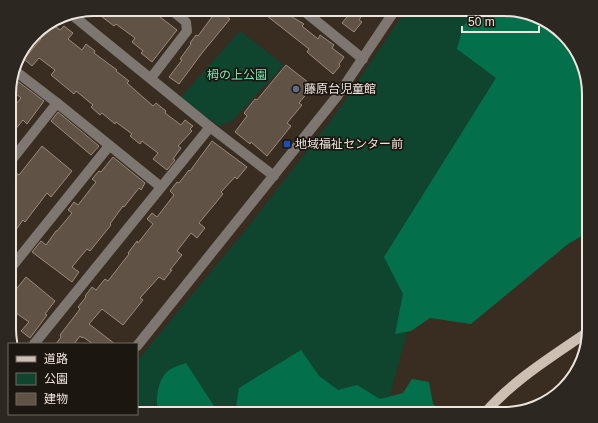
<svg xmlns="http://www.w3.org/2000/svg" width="598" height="423" font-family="Helvetica,'Noto Sans JP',sans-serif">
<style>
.green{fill:#0f452f}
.forest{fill:#04704b}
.building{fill:#605245;stroke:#9a8b7d}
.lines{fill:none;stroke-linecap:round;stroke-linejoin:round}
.minor{stroke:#7e7771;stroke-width:10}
.major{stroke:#cdc0b3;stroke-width:10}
.service-dot{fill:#5c6f8a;stroke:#1c1611;stroke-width:1.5}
.transit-dot{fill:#1a4fb4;stroke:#1c1611;stroke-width:1.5}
.labels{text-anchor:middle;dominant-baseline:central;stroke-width:3.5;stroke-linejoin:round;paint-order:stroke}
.park-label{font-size:12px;fill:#74ecb5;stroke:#1c1611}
.poi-label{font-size:12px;fill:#eee6de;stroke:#1c1611;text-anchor:start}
.rim{fill:none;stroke:#eee6de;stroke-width:2}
</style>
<rect width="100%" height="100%" fill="#392c20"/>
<!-- green -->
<g class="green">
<polygon points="492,9 501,80 416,299 386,410 281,414 137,414 137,361 248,227 335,115 406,10"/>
<polygon points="240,31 284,65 232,121 219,126 180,98"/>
</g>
<!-- forest -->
<g class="forest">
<polygon points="509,9 556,27 580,56 589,89 589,232 568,244 471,324 430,318 411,331 395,334 403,294 384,257 496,78 457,49 463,27 475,10"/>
<polygon points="301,350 319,376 338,390 357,385 380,399 403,393 412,379 429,382 433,404 446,414 235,414 239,388"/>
<path d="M 186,363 L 214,406 L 223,414 L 159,414 C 155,402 157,380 168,371 C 173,367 181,365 186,363 Z"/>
</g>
<!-- building -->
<g class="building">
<polygon points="282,11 304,24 302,26 318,39 320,35 334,45 332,48 344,57 339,64 340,66 333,74 307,52 309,49 262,12"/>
<polygon points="352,11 365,11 359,20 362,22 354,32 342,23"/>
<polygon points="206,12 221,12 230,19 202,53 179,84 169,77 182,60 180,59 191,44 190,43 196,35 198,36 212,17"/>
<polygon points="97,13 155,13 177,30 152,62 141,53 143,51 132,42 135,38 116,24 114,26"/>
<polygon points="51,23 60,30 64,26 73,33 68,39 82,50 86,44 95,51 94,53 117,70 116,71 129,81 127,83 153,106 156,103 166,111 165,113 181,125 185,120 193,126 190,129 192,131 178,146 181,148 173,159 175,160 167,170 153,159 158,153 142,141 140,144 130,136 132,134 116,122 115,124 102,113 100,115 91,107 93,105 76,91 74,94 51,75 55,70 39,58 32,66 24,59 41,39 36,35 42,28"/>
<polygon points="286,65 313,86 299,103 302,105 287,123 291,126 267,156 251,142 250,144 235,132 247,116 244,113 255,99 257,100"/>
<polygon points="12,77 44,101 27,124 23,120 10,136 10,111 21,98 10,89 10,83"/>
<polygon points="58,112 99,146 91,155 51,121"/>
<polygon points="212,141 247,167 237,179 235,177 221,192 223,194 199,223 205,228 197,238 191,233 177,251 182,255 170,270 172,270 164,280 159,277 140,298 143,300 123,325 102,309 89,324 115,344 93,344 83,337 82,338 80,336 74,344 56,344 61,337 60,335 80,309 78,307 86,297 85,296 92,287 96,290 105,279 108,281 129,254 128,253 137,241 138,243 153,224 147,219 152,213 157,217 174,195 170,191 177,182 179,183 189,170 190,171"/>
<polygon points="42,146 72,171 51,197 47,193 25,222 23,220 10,238 10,182 16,173 19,175"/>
<polygon points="113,157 145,183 141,190 139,188 124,207 123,206 110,224 111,225 90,251 87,249 72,267 79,272 72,282 32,252 41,241 46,245 56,231 57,231 72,213 68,210 74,202 78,205 96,182 92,179 99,171 101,172"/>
<polygon points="26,277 55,301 45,314 47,315 30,338 21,331 29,322 16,313 10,321 10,297"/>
</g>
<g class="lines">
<!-- minor -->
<g class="minor">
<polyline points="304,11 363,59"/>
<polyline points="71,14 210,127 274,176"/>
<polyline points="14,70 57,103 161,187"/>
<polyline points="151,78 187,31 186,22 175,13"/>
<polyline points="10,162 57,103"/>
<polyline points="10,269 109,146"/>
<polyline points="34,344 210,127"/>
<polyline points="137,346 338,95 395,10"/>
</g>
<!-- major -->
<path class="major" d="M 484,414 C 513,380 553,356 589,331"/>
</g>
<!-- markers -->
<circle class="service-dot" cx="296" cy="89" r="4"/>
<rect class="transit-dot" x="283" y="140" width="8" height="8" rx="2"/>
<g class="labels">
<!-- park labels -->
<g class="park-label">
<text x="237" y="75">栂の上公園</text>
</g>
<!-- poi labels -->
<g class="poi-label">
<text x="304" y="89">藤原台児童館</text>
<text x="295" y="144">地域福祉センター前</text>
</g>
</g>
<!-- crop -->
<path d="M0 0H598V423H0ZM94 16H504A78 78 0 0 1 582 94V329A78 78 0 0 1 504 407H94A78 78 0 0 1 16 329V94A78 78 0 0 1 94 16Z" fill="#2d2721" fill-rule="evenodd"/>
<path class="rim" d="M94 16H504A78 78 0 0 1 582 94V329A78 78 0 0 1 504 407H94A78 78 0 0 1 16 329V94A78 78 0 0 1 94 16Z"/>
<!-- legend -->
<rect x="8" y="343" width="130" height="72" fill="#1c1611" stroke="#706963"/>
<rect x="16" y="356" width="20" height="6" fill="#cdc0b3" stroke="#706963"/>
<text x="44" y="363" font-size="12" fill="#eee6de">道路</text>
<rect x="16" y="373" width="20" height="12" fill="#0f452f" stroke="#706963"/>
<text x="44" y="383" font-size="12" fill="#eee6de">公園</text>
<rect x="16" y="393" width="20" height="12" fill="#605245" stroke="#706963"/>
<text x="44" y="403" font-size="12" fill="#eee6de">建物</text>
<!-- scale -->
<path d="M462 26v6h77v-6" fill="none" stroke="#eee6de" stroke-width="2"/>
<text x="468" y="26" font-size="12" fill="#eee6de" stroke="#1c1611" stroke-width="3" paint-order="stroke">50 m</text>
</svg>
